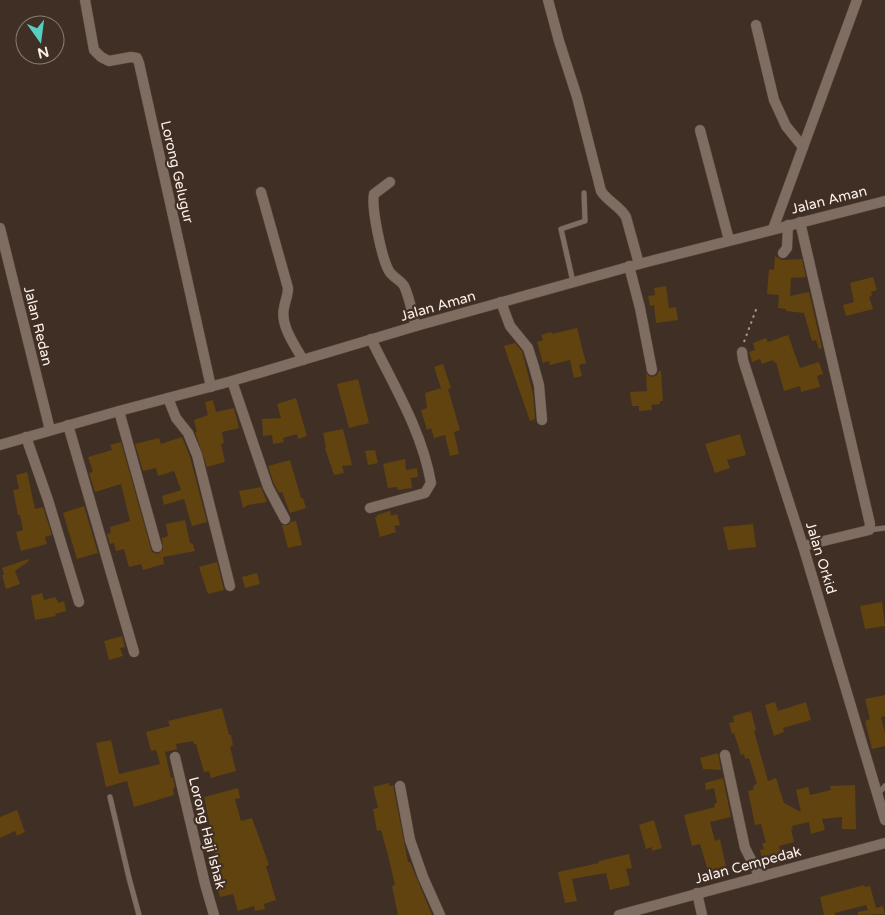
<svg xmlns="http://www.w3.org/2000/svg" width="885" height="915" font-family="'Varela Round',sans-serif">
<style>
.building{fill:#60430f}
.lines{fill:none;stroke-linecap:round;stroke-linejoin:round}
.service-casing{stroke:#594b43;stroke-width:6}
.minor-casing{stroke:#594b43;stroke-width:11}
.path{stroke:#a3958d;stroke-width:2;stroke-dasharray:2.5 4;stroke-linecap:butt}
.service{stroke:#806d61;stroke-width:5}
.minor{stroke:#806d61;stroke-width:10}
.labels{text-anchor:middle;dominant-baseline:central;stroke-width:4.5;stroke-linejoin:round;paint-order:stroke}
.street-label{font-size:14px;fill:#fcf1eb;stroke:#402f25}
</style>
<rect width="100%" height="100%" fill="#402f25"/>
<!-- building -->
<g class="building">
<polygon points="775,256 782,260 802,259 806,277 791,278 790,296 809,292 822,348 819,349 816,340 812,341 804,313 786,311 786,309 778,308 779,295 767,294 769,269 774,270"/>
<polygon points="873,277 877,290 871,292 872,296 869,297 873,309 846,316 843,305 854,302 850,283"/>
<polygon points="666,286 669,308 676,307 678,320 656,323 654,305 650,306 648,296 655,295 654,288"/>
<polygon points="577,328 586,363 579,365 582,376 574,378 570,360 550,365 549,361 543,363 537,342 543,340 541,335 551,332 552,334"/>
<polygon points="788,335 800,368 819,362 823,374 817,376 820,387 801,392 800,386 784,391 776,362 774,363 773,360 762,364 760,359 752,362 749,352 755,350 753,343 766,338 768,342"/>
<polygon points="515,343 522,351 533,394 535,419 530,421 504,346"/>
<polygon points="443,364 451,388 448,389 460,430 454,432 459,454 450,456 445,435 434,438 431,428 427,430 421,410 427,408 425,393 441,388 434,367"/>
<polygon points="659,371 661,371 663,401 660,401 660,404 651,405 652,410 639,411 639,406 632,406 630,392 647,391 646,373 649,376 653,377 657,375"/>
<polygon points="358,379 369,423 349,428 337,384"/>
<polygon points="296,398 307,436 298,439 297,434 283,438 284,442 273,444 272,435 263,436 262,419 281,418 277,404"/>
<polygon points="213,400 216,412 234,408 239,428 222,432 224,443 221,444 225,462 207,467 195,432 197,432 194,420 208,415 205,402"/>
<polygon points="343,429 352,465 342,466 344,473 334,475 325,448 326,447 323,433"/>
<polygon points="740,434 746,455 727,460 730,468 715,473 705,444"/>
<polygon points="182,437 190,457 207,522 192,526 184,499 164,505 162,496 181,490 174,471 158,476 156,468 143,471 135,444 159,438 161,444"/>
<polygon points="121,442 152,552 158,554 163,549 162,538 168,536 166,524 185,520 190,543 193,544 195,551 163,557 164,564 143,570 141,564 129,567 124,549 116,551 114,543 110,544 107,534 111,533 110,527 130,521 121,484 95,492 89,473 93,472 88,457 112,450 110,445"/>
<polygon points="375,450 378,463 368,465 365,451"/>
<polygon points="405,459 406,470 417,468 418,477 411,478 412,488 398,490 397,487 388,488 383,464"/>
<polygon points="290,460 301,498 303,498 306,508 290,513 282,492 279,493 274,484 268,466"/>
<polygon points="27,472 35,509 43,507 52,535 45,537 47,544 21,551 16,532 23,530 20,515 18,515 13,490 19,489 16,475"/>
<polygon points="261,487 267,502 248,505 243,508 239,491"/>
<polygon points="84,506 98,553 77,559 63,513"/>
<polygon points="390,511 391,516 397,514 400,525 394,526 396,532 380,537 375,517 377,517 377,515"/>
<polygon points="296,521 302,545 288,548 282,525 288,525 291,522"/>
<polygon points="753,524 756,547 728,550 723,527"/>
<polygon points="28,559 29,561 15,571 20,584 6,589 2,575 4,575 2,568"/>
<polygon points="217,562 224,590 208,594 199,567"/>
<polygon points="257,573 260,584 245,588 242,577"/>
<polygon points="42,593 44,600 55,597 59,603 64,601 66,611 55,614 56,616 35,620 31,596"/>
<polygon points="882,602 885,626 865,629 860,606"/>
<polygon points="122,636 125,647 120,648 123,656 109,660 104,641"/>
<polygon points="885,695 885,716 881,717 885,733 885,746 872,749 865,721 870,719 865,699"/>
<polygon points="775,702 778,711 806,702 811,720 783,728 784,732 774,736 765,705"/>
<polygon points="222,708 229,735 231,735 233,745 230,747 236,771 211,778 209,771 204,772 196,744 194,744 193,741 176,744 177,749 165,752 171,778 173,777 175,788 173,789 174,795 134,807 127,781 106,787 96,743 111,740 119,774 160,764 156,750 151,751 146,732 170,726 168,721"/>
<polygon points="751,711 756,730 754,731 768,781 776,778 784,803 801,812 796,790 808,787 810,795 831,790 830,786 855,785 856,829 842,829 842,817 822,819 825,830 811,834 809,822 792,826 793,829 791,829 794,842 779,846 783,862 772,866 769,857 762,858 760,850 764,849 762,843 766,843 761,824 755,825 748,791 753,790 754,785 757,784 749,758 745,759 744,754 741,755 734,733 732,734 729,723 734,722 733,716"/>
<polygon points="718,753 721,770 703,769 700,758"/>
<polygon points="723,778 731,817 710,822 715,841 720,839 726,867 708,871 700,844 692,846 684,815 715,807 714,804 717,803 714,788 706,790 705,783"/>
<polygon points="389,783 389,786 393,785 408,862 410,862 432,915 398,915 392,886 395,885 388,855 381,830 377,831 373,809 378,808 373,787"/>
<polygon points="238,788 240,798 235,799 241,821 252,818 269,865 266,866 276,900 264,904 265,909 255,911 254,906 238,911 233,894 220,897 217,887 219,886 214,862 218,861 209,838 212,836 204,797"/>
<polygon points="17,810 25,832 17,836 15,831 0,838 0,817"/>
<polygon points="654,820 662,848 652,851 652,847 646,849 639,825"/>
<polygon points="629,854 632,868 626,869 630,885 610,890 606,873 572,879 577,901 565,903 558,872 599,863 599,861"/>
<polygon points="864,885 865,887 870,886 876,908 883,906 885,914 858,915 858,912 868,910 866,905 835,913 835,915 824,915 820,897"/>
</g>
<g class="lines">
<defs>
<g id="service">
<polyline points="573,282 561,229 585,221 584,193"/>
<polyline points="869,530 885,528"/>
<polyline points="878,794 885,786"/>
<polyline points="110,797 129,878 139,915"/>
</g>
<g id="minor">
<polyline points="85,0 94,50 101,57 109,61 131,57 137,58 139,63 211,387"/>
<path d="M 548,0 L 559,41 L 577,97 L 601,191 C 608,202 620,206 626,217 L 639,264"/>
<polyline points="756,25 774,100 786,126 803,147"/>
<polyline points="700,130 729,240"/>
<path d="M 390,182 L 374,194 C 371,208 382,259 389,271 C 393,278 403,281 405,288 C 410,300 412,313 416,326"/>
<path d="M 261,192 L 288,288 C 288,296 285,301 284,308 C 280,326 295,345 303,360"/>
<polyline points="800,222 870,524 869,530 803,546"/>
<polyline points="0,228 50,430"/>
<polyline points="773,229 857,0"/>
<polyline points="783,253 787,248 788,225"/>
<polyline points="629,266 640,308 652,370"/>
<polyline points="501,302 510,326 528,348 534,367 539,385 542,420"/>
<polyline points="742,352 743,360 803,546 885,820"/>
<polyline points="232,381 268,487 285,519"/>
<polyline points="168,398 176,418 188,433 197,455 230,586"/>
<polyline points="119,411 157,547"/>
<polyline points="68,425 134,652"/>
<polyline points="26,437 48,500 79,602"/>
<polyline points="0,445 119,411 232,381 416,326 639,264 885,201"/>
<path d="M 370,508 L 425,493 L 431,483 C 422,431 394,386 371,339"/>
<polyline points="725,755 745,848 760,877"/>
<polyline points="175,757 205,884 214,915"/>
<polyline points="400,786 410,840 423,877 440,915"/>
<polyline points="697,893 702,915"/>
<polyline points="619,915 885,843"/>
</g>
</defs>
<!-- service casing -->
<use href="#service" class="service-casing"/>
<!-- minor casing -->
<use href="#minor" class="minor-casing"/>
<!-- path -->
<polyline class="path" points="744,342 757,307"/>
<!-- service -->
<use href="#service" class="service"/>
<!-- minor -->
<use href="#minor" class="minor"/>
</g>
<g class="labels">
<!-- street labels -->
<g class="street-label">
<text transform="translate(177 172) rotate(77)">Lorong Gelugur</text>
<text transform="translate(829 200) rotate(-14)">Jalan Aman</text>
<text transform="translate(438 306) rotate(-16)">Jalan Aman</text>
<text transform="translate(38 326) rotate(76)">Jalan Redan</text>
<text transform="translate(821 558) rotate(73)">Jalan Orkid</text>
<text transform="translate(207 833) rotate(76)">Lorong Haji Ishak</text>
<text transform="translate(748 865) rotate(-15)">Jalan Cempedak</text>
</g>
</g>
<!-- north arrow -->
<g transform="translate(40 40) rotate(166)"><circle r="24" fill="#402f25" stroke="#8b7d74"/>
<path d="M0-4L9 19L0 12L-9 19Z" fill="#57cec1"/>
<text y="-8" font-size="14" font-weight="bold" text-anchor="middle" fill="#fcf1eb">N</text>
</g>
</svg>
